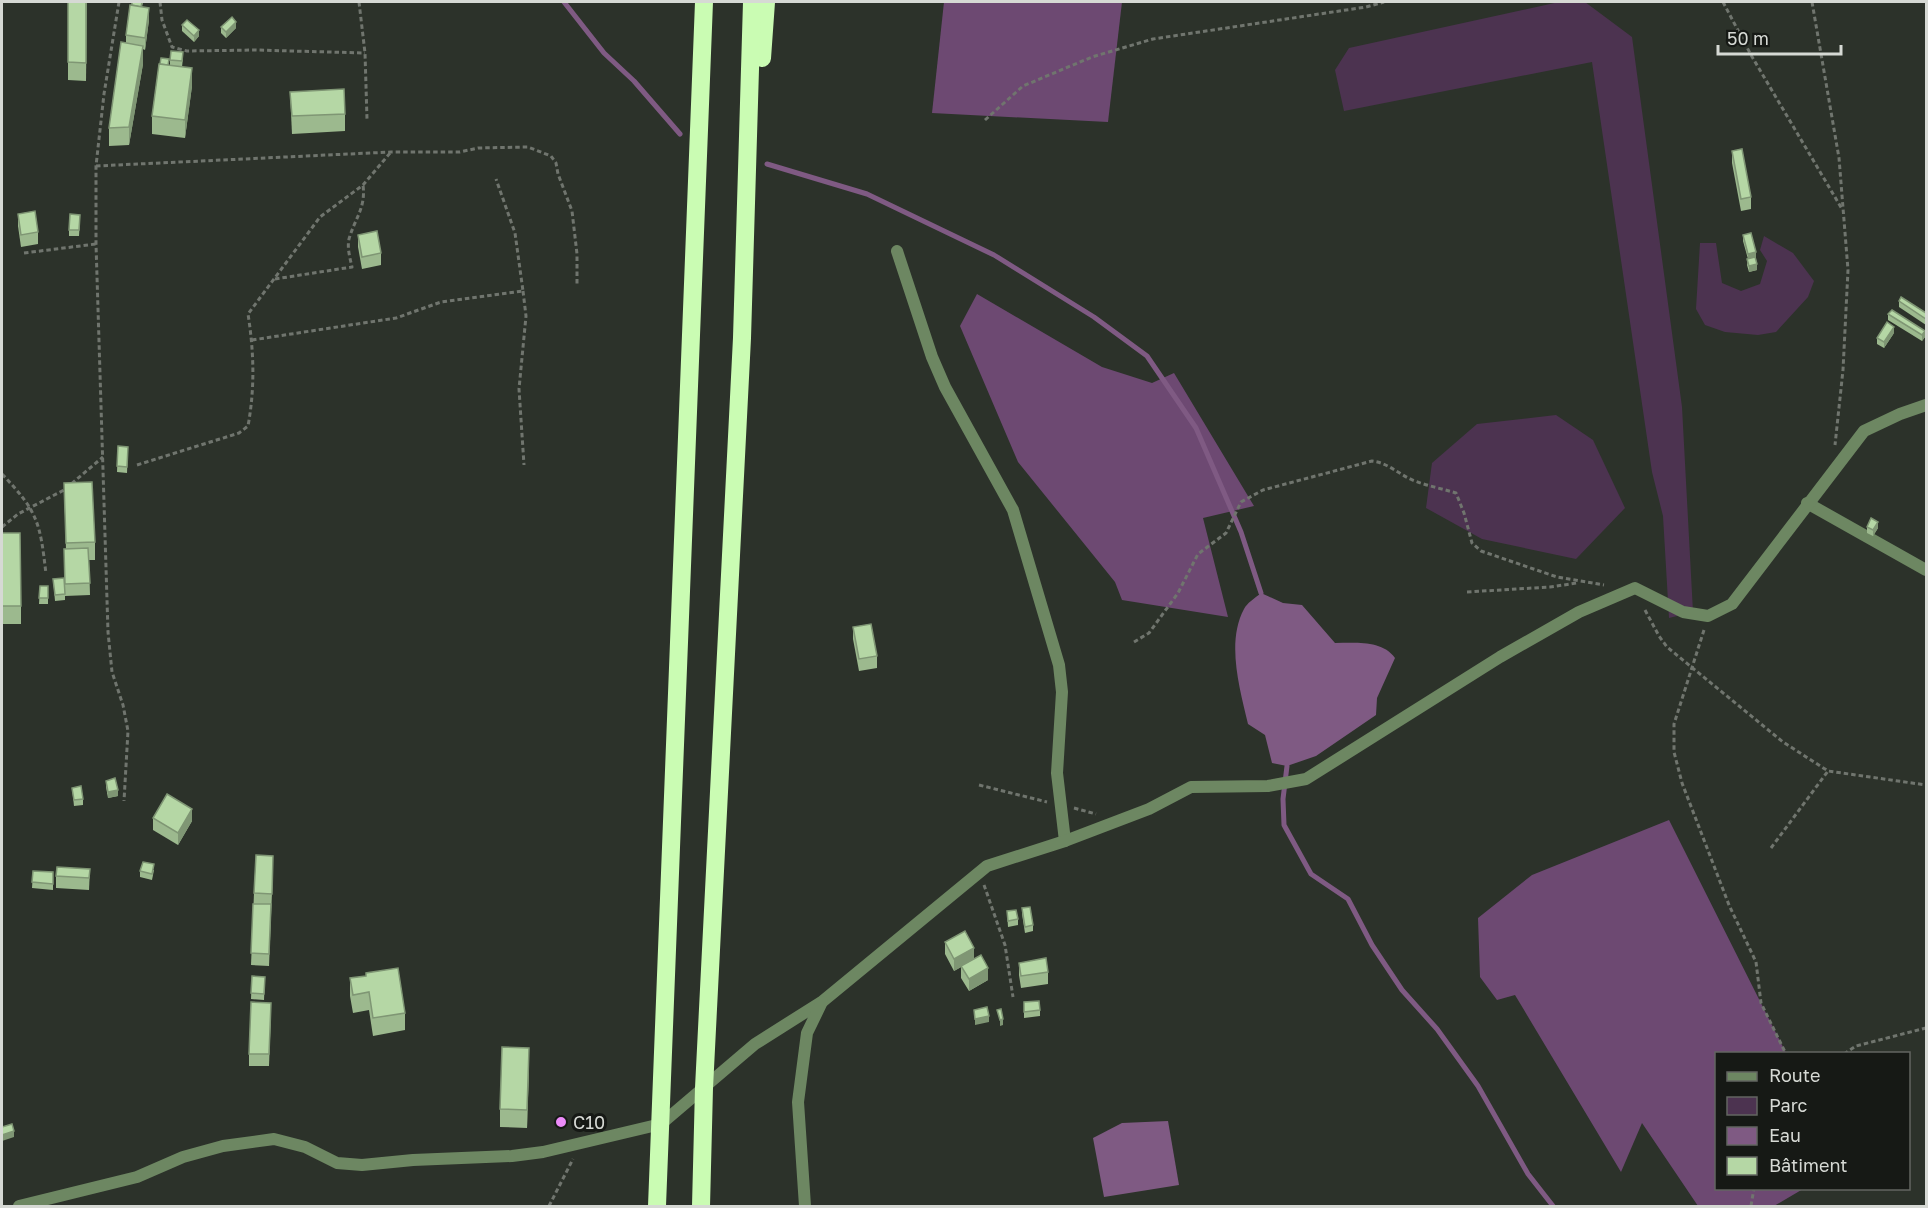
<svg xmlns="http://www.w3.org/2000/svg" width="1928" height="1208" font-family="'Golos Text',sans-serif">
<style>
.green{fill:#4c3350}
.forest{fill:#6d4972}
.water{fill:#7f5a83}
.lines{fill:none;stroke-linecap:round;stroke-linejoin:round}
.stream{stroke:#7f5a83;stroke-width:5}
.path{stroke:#70756e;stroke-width:3;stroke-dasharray:4.5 3;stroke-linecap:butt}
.street{stroke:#6d8762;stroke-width:12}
.highway{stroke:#cafcb3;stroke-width:18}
.wall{fill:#9cb98e}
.shaded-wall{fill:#7f9674}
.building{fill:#b5d7a5;stroke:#7f9674;stroke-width:1.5}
.poi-dot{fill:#ed8cf9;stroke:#161915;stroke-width:2}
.labels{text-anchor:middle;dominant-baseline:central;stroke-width:6;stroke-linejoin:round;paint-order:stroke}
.poi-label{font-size:18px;fill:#d6d9d4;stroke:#161915;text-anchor:start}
</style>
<rect width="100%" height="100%" fill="#2c322a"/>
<!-- green -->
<g class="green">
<polygon points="1559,2 1585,2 1632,37 1682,407 1693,612 1669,618 1663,516 1652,472 1592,62 1344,111 1335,70 1349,48"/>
<polygon points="1764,236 1793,253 1814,281 1808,297 1776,332 1758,335 1725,332 1705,325 1696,309 1700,243 1716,243 1722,283 1741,291 1760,284 1767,261 1760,250"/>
<polygon points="1556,415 1593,440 1625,508 1576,559 1482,539 1426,508 1432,463 1477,424"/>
</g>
<!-- forest -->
<g class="forest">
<polygon points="944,2 1122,2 1108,122 932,113"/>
<polygon points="977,294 1102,367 1152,383 1174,373 1254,506 1203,518 1228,617 1122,600 1115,582 1018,462 960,326"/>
<polygon points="1669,820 1786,1053 1716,1054 1716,1188 1803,1189 1774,1206 1698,1206 1642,1123 1621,1172 1515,995 1497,1000 1480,977 1478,918 1532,875"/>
</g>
<!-- water -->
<g class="water">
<path d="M 1261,593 L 1283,603 L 1302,605 L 1335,643 C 1356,643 1382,640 1395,658 L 1377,698 L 1376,715 L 1316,756 L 1287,766 L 1272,763 L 1265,735 L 1248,724 C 1240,689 1226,643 1244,609 C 1247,603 1255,598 1261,593 Z"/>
<polygon points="1168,1121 1179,1185 1104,1197 1093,1138 1122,1123"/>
</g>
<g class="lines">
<!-- stream -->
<g class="stream">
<polyline points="564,2 604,53 634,81 680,134"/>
<polyline points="767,164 867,194 994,255 1094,317 1147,356 1196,428 1241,532 1261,593"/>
<polyline points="1287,766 1283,799 1284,825 1311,874 1348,899 1372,945 1402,990 1437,1029 1478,1086 1528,1174 1553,1206"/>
</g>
<!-- path -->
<g class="path">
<polyline points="119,2 104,94 96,166 96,244 108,632 112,672 123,705 128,731 124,801"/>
<polyline points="160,2 162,20 172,47 187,51 256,50 365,53"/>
<polyline points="359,2 365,53 367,119"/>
<polyline points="1723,2 1751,55 1842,209"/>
<polyline points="1812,2 1839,158 1848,270 1843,370 1835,445"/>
<polyline points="985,120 1023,86 1092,57 1153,39 1366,7 1384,2"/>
<polyline points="96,166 391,152 460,152 478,148 528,147 551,156 556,163 558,174 572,211 577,254 577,286"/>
<polyline points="24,253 96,244"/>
<path d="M 275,279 L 352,267 C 350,258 347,248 349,239 C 355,218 366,208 363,185"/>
<polyline points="523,291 526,316 519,389 524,465"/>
<polyline points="252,340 396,318 441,302 523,291 515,233 496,179"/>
<path d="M 137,465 L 239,433 L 248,426 C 255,388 254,352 248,314 L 320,217 L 363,185 L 391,152"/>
<path d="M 2,474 C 38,512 40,522 46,574"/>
<polyline points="2,527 18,514 64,490 103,457"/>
<polyline points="1467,592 1550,587 1577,583"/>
<polyline points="1645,610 1659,636 1667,647 1783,742 1828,771 1926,785"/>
<polyline points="1704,630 1674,724 1674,752 1682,783 1729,905 1756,962 1761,1003 1786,1054"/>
<path d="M 1134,642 L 1149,633 L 1178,593 L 1198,554 L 1226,533 L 1241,502 L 1263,490 L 1372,461 C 1389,463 1399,475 1415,481 C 1428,486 1443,489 1456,493 L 1464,513 L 1472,543 L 1481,551 L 1557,577 L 1604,585"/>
<polyline points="979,785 1047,802"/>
<polyline points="1074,808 1096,814"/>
<polyline points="1771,848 1828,771"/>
<polyline points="984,885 1005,945 1013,997"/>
<polyline points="1844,1054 1856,1046 1926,1028"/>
<polyline points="549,1206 573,1159"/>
<polyline points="1751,1206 1754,1188"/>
</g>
<!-- street -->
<g class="street">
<polyline points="897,251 932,357 945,387 1013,510 1059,665 1062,692 1057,773 1065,841"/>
<polyline points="1807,503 1926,570"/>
<polyline points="19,1206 137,1177 183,1157 223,1146 274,1139 305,1147 337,1163 362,1165 413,1160 512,1156 543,1152 661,1124 755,1044 823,1001 987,866 1065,841 1149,809 1191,787 1268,786 1306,779 1500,657 1579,612 1635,588 1683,612 1708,616 1732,604 1864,431 1900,414 1926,405"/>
<polyline points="805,1206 798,1102 807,1033 822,1002"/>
</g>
<!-- highway -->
<g class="highway">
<polyline points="762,58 766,2"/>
<polyline points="657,1206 704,2"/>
<polyline points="701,1206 704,1088 742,338 752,2"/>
</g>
</g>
<!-- wall -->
<g class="wall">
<polygon points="68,2 87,2 86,81 68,80"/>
<polygon points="132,2 143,2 142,7 149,20 145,50 143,49 143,64 129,145 109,146 109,128 126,43 126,35"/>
<polygon points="182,25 199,36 194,42 182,31"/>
<polygon points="221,27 236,28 226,38 221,33"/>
<polygon points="183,58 182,67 192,86 185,138 152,134 152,116 169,65 170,66 170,60"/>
<polygon points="290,92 345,114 345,131 292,134"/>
<polygon points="1732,151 1751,197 1751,209 1741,211 1732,163"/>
<polygon points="18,214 38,232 38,244 21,247 18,226"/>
<polygon points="80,221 79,236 69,236 69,230"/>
<polygon points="358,235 381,253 381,265 362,269 358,247"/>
<polygon points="1743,235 1756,258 1757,270 1749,272 1747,265 1748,259 1743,241"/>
<polygon points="1899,301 1926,313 1926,325 1899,307"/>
<polygon points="1888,314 1925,337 1922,341 1888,320"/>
<polygon points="1894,333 1884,348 1877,344 1877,338"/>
<polygon points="118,446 128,447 127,473 117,472"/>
<polygon points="64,483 95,542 95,560 89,560 90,595 65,596 64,561 64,549 66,549"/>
<polygon points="1867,527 1878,528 1873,536 1867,533"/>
<polygon points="2,533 21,606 21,624 2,624"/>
<polygon points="53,579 65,594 65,600 55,601"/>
<polygon points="40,586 48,586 48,604 39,604"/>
<polygon points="853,627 877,656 877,668 859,671 853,639"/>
<polygon points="106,781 118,796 108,798 106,787"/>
<polygon points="72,788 83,799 83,805 74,806"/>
<polygon points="153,818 192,821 178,845 153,830"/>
<polygon points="273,868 269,966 251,965 254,893"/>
<polygon points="90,869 89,890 56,888 56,876"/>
<polygon points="154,870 152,880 140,877 140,871"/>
<polygon points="33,871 53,872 53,890 32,888"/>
<polygon points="1022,908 1033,925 1033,931 1025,933 1022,914"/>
<polygon points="1007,911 1018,919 1018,925 1008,927"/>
<polygon points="945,942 974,959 988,980 969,991 961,978 961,967 954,971 945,954"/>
<polygon points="1019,963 1048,972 1048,984 1021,988 1019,975"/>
<polygon points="252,976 265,977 264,1000 251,999"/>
<polygon points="350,978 405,1013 405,1030 373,1036 369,1010 353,1013 350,996"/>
<polygon points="1024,1002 1040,1010 1040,1016 1024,1018"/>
<polygon points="271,1015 269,1066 249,1066 249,1054"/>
<polygon points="529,1066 527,1128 500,1127 500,1109"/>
</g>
<!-- shaded-wall -->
<g class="shaded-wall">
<polygon points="149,8 149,20 145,50 145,38"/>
<polygon points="236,22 236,28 226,38 226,32"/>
<polygon points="199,30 199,36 194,42 194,36"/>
<polygon points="143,46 143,64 129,145 129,127"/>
<polygon points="192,68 192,86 185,138 185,120"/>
<polygon points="1756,252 1756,258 1748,260 1748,254"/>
<polygon points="1757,264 1757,270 1749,272 1749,266"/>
<polygon points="1894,327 1894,333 1884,348 1884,342"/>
<polygon points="1925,331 1925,337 1922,341 1922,335"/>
<polygon points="1878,522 1878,528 1873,536 1873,530"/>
<polygon points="118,790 118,796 108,798 108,792"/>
<polygon points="192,809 192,821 178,845 178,833"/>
<polygon points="974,948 974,960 954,971 954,959"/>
<polygon points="988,968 988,980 969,991 969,979"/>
<polygon points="989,1016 989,1022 975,1025 975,1019"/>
<polygon points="1003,1019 1003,1025 1000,1026 1000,1020"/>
<polygon points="529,1048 529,1066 527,1128 527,1110"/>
<polygon points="14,1131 14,1137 2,1141 2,1135"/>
</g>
<!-- building -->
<g class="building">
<polygon points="68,2 86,2 86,63 68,62"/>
<polygon points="132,2 142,2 141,7 132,5"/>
<polygon points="130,5 149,8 145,38 126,35"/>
<polygon points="232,17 236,22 226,32 221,27"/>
<polygon points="187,20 199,30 194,36 182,25"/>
<polygon points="121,42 143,46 129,127 109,128"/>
<polygon points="171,51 183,52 182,61 170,60"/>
<polygon points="161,58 169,59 168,65 160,64"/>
<polygon points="159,64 192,68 185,120 152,116"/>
<polygon points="344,89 345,114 292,116 290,92"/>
<polygon points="1742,149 1751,197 1741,199 1732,151"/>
<polygon points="35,211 38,232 21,235 18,214"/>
<polygon points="70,214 80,215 79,230 69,230"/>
<polygon points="377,231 381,253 362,257 358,235"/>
<polygon points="1751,233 1756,252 1748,254 1743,235"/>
<polygon points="1755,257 1757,264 1749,266 1747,259"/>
<polygon points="1901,297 1926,313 1926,319 1899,301"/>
<polygon points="1892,310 1925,331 1922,335 1888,314"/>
<polygon points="1887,322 1894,327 1884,342 1877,338"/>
<polygon points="118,446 128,447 127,467 117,466"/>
<polygon points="92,482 95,542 66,543 64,483"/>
<polygon points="1871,518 1878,522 1873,530 1867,527"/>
<polygon points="2,533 20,533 21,606 2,606"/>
<polygon points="88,548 90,583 65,584 64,549"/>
<polygon points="64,578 65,594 55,595 53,579"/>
<polygon points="40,586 48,586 48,598 39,598"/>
<polygon points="871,624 877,656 859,659 853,627"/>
<polygon points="115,778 118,790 108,792 106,781"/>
<polygon points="81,786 83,799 74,800 72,788"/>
<polygon points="167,794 192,809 178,833 153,818"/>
<polygon points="256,855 273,856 272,894 254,893"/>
<polygon points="143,862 154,864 152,874 140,871"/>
<polygon points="57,867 90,869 89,878 56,876"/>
<polygon points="33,871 53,872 53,884 32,882"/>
<polygon points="253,904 271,904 269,954 251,953"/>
<polygon points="1030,907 1033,925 1025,927 1022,908"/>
<polygon points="1016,910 1018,919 1008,921 1007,911"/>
<polygon points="965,931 974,948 954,959 945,942"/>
<polygon points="981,955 988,968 969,979 961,966"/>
<polygon points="1046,958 1048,972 1021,976 1019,963"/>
<polygon points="398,968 405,1013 373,1018 369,992 353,995 350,978 366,976 366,973"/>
<polygon points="252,976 265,977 264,994 251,993"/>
<polygon points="1039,1001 1040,1010 1024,1012 1024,1002"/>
<polygon points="251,1002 271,1003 269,1054 249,1054"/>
<polygon points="987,1007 989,1016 975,1019 974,1010"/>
<polygon points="1001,1009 1003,1019 1000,1020 997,1010"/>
<polygon points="502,1047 529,1048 527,1110 500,1109"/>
<polygon points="12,1124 14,1131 2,1135 2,1127"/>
</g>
<!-- markers -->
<circle class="poi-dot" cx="561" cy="1122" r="6"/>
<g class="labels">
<!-- poi labels -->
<g class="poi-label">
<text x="573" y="1122">C10</text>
</g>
</g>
<!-- border -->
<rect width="1928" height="1208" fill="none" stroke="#d6d9d4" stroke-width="6"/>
<!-- legend -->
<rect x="1715" y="1052" width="195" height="138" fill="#161915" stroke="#636661" stroke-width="1.5"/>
<rect x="1727" y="1072" width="30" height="9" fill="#6d8762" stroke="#636661" stroke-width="1.5"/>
<text x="1769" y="1082" font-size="18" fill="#d6d9d4">Route</text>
<rect x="1727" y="1097" width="30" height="18" fill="#4c3350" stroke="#636661" stroke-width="1.5"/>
<text x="1769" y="1112" font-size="18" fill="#d6d9d4">Parc</text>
<rect x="1727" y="1127" width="30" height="18" fill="#7f5a83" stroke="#636661" stroke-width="1.5"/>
<text x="1769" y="1142" font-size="18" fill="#d6d9d4">Eau</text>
<rect x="1727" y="1157" width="30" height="18" fill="#b5d7a5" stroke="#636661" stroke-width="1.5"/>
<text x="1769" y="1172" font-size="18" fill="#d6d9d4">Bâtiment</text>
<!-- scale -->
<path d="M1718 45v9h123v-9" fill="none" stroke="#d6d9d4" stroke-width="3"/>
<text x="1727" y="45" font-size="18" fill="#d6d9d4" stroke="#161915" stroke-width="4.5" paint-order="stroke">50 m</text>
</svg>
